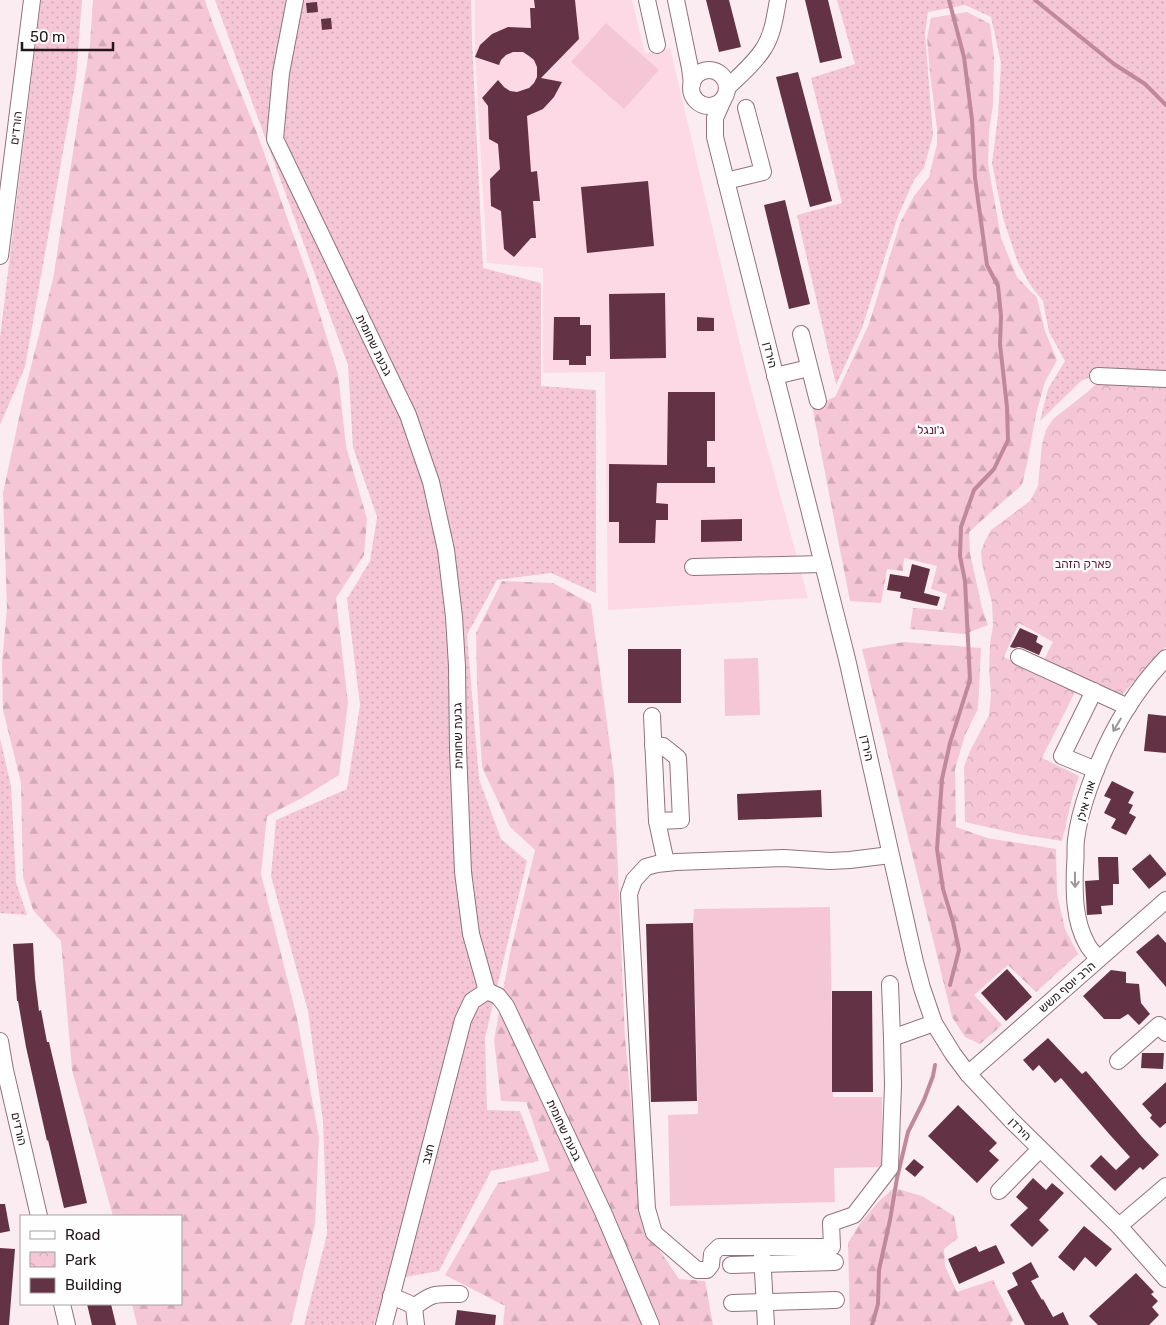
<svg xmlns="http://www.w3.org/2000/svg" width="1166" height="1325" font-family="Rubik,Heebo,sans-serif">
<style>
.built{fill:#fcd9e4}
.grass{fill:url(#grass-dots)}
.forest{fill:url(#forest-firs)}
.park{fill:url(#park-crowns)}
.pitch{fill:#f5c7d6}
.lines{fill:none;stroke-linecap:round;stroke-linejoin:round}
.stream{stroke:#c0889b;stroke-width:4}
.building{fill:#633345}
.minor-casing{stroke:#92727d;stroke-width:18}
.minor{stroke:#fff;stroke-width:16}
.oneway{stroke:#9c9698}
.labels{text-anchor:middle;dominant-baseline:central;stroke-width:5;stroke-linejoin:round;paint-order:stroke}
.street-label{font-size:12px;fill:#22161a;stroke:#fefefe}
.park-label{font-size:12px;fill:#5b1736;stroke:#fefefe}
</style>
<defs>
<pattern id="grass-dots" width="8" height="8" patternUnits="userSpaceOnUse" patternTransform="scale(1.25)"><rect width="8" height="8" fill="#f5c7d6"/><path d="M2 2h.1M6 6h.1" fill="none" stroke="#d2aab7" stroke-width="1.8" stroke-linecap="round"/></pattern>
<pattern id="forest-firs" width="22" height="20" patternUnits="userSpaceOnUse" patternTransform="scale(1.25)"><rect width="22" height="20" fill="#f5c7d6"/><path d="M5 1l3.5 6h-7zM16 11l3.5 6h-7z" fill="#d2aab7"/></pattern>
<pattern id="park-crowns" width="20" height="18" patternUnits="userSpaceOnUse" patternTransform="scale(1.25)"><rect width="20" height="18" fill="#f5c7d6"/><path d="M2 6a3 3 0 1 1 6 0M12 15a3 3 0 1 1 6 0" fill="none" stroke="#d2aab7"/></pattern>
</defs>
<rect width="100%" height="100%" fill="#fbecf1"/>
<!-- built -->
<polygon class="built" points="475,0 632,0 645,53 670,48 746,370 808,598 608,610 605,372 543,373 543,268 487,263 475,53"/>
<!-- grass -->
<g class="grass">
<polygon points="41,0 82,0 76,78 25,367 0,425 0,338"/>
<polygon points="215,0 471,0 472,42 483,268 541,283 541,386 596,390 596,593 551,573 497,580 467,635 479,779 501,839 527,861 485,1038 487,1110 520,1111 539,1161 491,1171 439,1271 388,1280 374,1325 304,1325 327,1234 323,1121 308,1011 271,876 276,820 347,789 360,705 347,599 370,561 377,517 353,447 348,365"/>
<polygon points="837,0 1166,0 1166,372 1112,368 1081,381 1040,421 1048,389 1065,361 1049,332 1043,301 1031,286 1018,263 1003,218 992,163 998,116 1001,63 991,17 965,5 928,12 925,34 933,135 924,168 914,180 898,216 862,328 836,385 797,215 842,203 811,78 855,64"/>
<polygon points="0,738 11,786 16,882 27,915 0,913"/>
</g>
<!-- forest -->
<g class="forest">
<polygon points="93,0 205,0 213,24 257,133 308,276 338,374 346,446 367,519 364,555 336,598 348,703 339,775 302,798 267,816 261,874 297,1018 319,1137 315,1224 291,1325 137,1325 132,1304 181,1304 181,1216 113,1216 72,1070 61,941 33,910 23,877 21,783 3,710 2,663 7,608 3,493 25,390 53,279 90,44"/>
<polygon points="967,12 990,24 994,58 993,105 989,131 988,164 1001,238 1017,277 1037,298 1045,331 1057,360 1045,382 1036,414 1028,459 1022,485 991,512 969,532 970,553 982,608 988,625 964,634 910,629 913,608 943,610 947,594 931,589 937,566 904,558 903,571 887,569 881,603 850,601 812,406 835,397 869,324 900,223 914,196 929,177 937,144 937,129 930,73 927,38 931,18"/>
<polygon points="502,581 553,583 591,604 614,776 625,1038 643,1226 679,1279 705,1281 713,1325 503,1325 505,1306 445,1275 498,1183 550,1171 526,1102 501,1101 494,1040 510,953 535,850 510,827 482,767 477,684 476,633"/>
<polygon points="904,642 981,648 978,709 965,735 955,769 956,827 987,838 1056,849 1057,894 1065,929 1078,954 1036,992 1008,965 974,995 1002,1025 980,1044 965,1037 952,1017 862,649"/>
<polygon points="894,1188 922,1196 954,1216 958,1238 944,1249 945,1266 957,1292 993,1280 1013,1320 1010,1325 850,1325 848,1243 859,1225 878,1202"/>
</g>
<!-- park -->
<polygon class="park" points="1102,379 1166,384 1166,646 1121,696 1043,662 1053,642 1019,623 1004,657 1075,692 1042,758 1079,776 1073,794 1062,841 1018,834 965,822 964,767 970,751 989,715 991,693 989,671 990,644 993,625 992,603 982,564 981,551 985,541 991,530 1030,501 1038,486 1042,444 1046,430 1053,419 1085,394"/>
<!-- pitch -->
<g class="pitch">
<polygon points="606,23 659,70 624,109 571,62"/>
<polygon points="758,658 760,715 725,716 724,659"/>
<polygon points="830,907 833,1097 882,1097 883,1167 834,1168 835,1202 670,1206 668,1115 698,1114 693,923 694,909"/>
</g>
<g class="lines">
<!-- stream -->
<g class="stream">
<polyline points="949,0 964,57 972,120 975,178 987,265 998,286 1001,316 1000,344 1007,407 1008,440 994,469 974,490 961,527 960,556 965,581 970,680 950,743 942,779 937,849 943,889 953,922 959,950 950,985"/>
<polyline points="1035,0 1114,64 1145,84 1166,105"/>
<polyline points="872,1325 878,1304 879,1270 890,1220 897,1178 908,1132 924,1100 933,1076 935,1065"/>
</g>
</g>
<!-- building -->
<g class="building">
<polygon points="534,0 575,0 579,39 541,78 562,82 554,97 543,109 527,116 531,172 537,171 540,201 533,201 536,238 531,238 514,257 504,249 501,211 491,206 490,179 500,169 498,144 489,139 488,106 482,98 498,80 504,87 510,91 517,92 529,88 534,83 537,77 537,67 534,60 529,56 523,52 513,52 506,55 501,60 499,65 475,57 480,45 492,34 508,27 531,28 530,8 535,8"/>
<polygon points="706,0 729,0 741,47 719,52"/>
<polygon points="805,0 828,0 842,58 820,63"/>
<polygon points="317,2 318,12 307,13 306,3"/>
<polygon points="331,18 332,29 322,30 321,19"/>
<polygon points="798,72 832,201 810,207 776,77"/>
<polygon points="648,181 654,246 587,253 581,187"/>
<polygon points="785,200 810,304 789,309 764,205"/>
<polygon points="665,293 666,358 610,359 609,294"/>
<polygon points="554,317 580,317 580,325 591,325 591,356 586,356 586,365 569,365 569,360 553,360"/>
<polygon points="697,317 714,318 714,331 697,331"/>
<polygon points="668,392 715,392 715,441 707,441 707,467 715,467 715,483 657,483 656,503 668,504 668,520 656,520 655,543 619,543 619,522 609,522 609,464 667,465"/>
<polygon points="742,519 742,541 701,542 701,520"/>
<polygon points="912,564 930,569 924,593 940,597 937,606 900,598 901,592 887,590 890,574 909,577"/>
<polygon points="1020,628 1038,636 1036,642 1043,646 1039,655 1023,648 1019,647 1014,648 1010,647"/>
<rect x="628" y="649" width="53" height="54"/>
<polygon points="1148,714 1166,716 1166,753 1144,751"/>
<polygon points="1112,781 1134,792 1128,803 1133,805 1129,813 1136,817 1126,835 1111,828 1116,819 1104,813 1111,799 1104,796"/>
<polygon points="821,790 822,817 738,820 737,794"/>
<polygon points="1150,854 1166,873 1166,875 1149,889 1132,869"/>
<polygon points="1098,857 1118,857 1119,884 1113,884 1113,905 1101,906 1102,914 1087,915 1085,881 1099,880"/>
<polygon points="693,923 697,1101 651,1102 646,924"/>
<polygon points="1158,934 1166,943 1166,987 1136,952"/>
<polygon points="33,943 35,978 39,1011 41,1010 47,1042 49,1042 87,1203 64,1208 48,1140 47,1141 26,1047 18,1001 17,1001 13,944"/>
<polygon points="1007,969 1032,997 1006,1021 981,993"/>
<polygon points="1111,970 1126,972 1126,983 1139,984 1141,1003 1150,1014 1139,1025 1128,1014 1120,1019 1104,1019 1083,996"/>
<polygon points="832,991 872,991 873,1092 832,1092"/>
<polygon points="1048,1038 1082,1074 1086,1071 1142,1137 1159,1155 1143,1170 1140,1167 1115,1191 1090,1166 1101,1155 1116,1170 1130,1157 1110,1135 1061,1078 1055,1083 1039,1065 1033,1071 1023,1060"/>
<polygon points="1142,1053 1164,1053 1163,1069 1141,1068"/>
<polygon points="1166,1082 1166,1123 1160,1128 1150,1118 1152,1115 1142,1104"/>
<polygon points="958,1105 997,1143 989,1151 999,1160 977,1183 928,1136"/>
<polygon points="914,1159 924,1167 915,1177 905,1169"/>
<polygon points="1033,1178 1046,1190 1052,1183 1064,1193 1039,1220 1049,1230 1032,1247 1010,1225 1028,1208 1016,1197"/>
<polygon points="0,1204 5,1204 10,1231 0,1233"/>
<polygon points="1084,1226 1112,1249 1096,1267 1085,1257 1074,1271 1058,1257"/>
<polygon points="996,1245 1005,1263 959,1284 948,1259 976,1246 979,1252"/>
<polygon points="0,1248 15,1249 9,1325 0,1325"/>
<polygon points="1031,1262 1039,1277 1031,1281 1042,1300 1043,1299 1053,1317 1063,1312 1069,1325 1025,1325 1007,1291 1018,1285 1012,1273"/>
<polygon points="1136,1273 1154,1292 1151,1294 1158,1301 1152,1307 1159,1315 1149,1325 1098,1325 1089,1316"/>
<polygon points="87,1304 111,1304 116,1325 92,1325"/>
<polygon points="457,1310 496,1315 495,1325 455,1325"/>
</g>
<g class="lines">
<defs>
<g id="minor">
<polyline points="295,0 281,73 275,139 408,415 431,482 446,550 454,617 457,666 458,749 463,872 471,934 487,991"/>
<polyline points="647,0 657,45"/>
<polyline points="676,0 690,68 692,84"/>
<circle cx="709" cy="88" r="18"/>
<path d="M 727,88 C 739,76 755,63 764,48 C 773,34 775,16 778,0"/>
<polyline points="723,100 715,118 715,137 847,659 915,962 922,988 934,1023 953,1054 968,1074 1012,1121 1119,1226 1166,1279"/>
<polyline points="726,181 763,172 746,108"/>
<polyline points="0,256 32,0"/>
<polyline points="801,334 818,401"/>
<polyline points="775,376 809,368"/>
<polyline points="1098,376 1166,379"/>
<polyline points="693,567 823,564"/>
<polyline points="1019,657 1128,707"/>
<polyline points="1094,691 1062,756 1096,770"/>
<polyline points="652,716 657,821 666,863"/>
<polyline points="653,745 663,746 678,758 681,820 657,821"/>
<polyline points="890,855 850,860 830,861 784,858 676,862 657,864 646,867 634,880 629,894 647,1209 654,1233 697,1270 707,1270 711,1265 712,1254 719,1247 832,1247 831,1223 854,1215 890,1168 893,1085 892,1038 934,1023"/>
<path d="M 1098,959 C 1095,954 1090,950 1087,944 C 1074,921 1074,892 1075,866 C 1076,857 1075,848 1076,840 C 1078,822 1083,805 1089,788 C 1106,740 1131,694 1166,658"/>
<polyline points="890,984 892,1038"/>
<polyline points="487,991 498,996 506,1006 603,1212 651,1325"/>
<polyline points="0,1041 5,1070 39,1216"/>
<polyline points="1118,1061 1159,1025 1166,1033"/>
<polyline points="968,1074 1166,900"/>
<polyline points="999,1191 1040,1149"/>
<polyline points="1119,1226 1166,1186"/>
<polyline points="762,1254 766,1325"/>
<polyline points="731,1265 835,1262"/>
<polyline points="391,1296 408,1303 414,1307 416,1325"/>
<polyline points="732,1303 836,1300"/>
<polyline points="62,1304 67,1325"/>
<path d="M 414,1307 C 434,1292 436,1294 460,1294"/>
<polyline points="384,1325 463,1020 472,1001 487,991"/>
</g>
</defs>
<!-- minor casing -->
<use href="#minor" class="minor-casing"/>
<!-- minor -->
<use href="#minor" class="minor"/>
</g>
<!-- one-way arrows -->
<defs><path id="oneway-shaft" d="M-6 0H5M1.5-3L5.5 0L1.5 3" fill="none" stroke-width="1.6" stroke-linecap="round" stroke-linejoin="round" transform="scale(1.25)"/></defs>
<g class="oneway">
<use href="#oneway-shaft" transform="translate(1117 725) rotate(121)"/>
<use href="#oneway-shaft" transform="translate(1075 880) rotate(89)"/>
</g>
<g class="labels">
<!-- street labels -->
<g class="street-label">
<text transform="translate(16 128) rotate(-83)">הורדים</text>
<text transform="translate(374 345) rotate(64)">גבעת שחומית</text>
<text transform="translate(770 355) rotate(76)">הירדן</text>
<text transform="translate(458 736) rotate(-91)">גבעת שחומית</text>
<text transform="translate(867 748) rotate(78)">הירדן</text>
<text transform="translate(1086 801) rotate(-74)">אורי אילן</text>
<text transform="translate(1067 987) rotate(-41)">הרב יוסף משש</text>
<text transform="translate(19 1129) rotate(77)">הורדים</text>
<text transform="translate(1020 1129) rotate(45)">הירדן</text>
<text transform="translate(564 1130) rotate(65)">גבעת שחומית</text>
<text transform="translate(428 1154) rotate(-75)">חצב</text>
</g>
<!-- park labels -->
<g class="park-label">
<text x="931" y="430">ג'ונגל</text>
<text x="1083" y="564">פארק הזהב</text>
</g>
</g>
<!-- legend -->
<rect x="20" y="1215" width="162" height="90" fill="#fefefe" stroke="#a6a1a3"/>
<rect x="30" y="1231" width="25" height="8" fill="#ffffff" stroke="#a6a1a3"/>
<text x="65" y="1240" font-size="15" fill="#22161a">Road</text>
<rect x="30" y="1252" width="25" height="15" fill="url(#park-crowns)" stroke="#a6a1a3"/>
<text x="65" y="1265" font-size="15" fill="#22161a">Park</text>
<rect x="30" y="1278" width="25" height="15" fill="#633345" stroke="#a6a1a3"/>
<text x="65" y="1290" font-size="15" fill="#22161a">Building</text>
<!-- scale -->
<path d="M22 42v8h91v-8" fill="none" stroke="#22161a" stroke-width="2.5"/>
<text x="30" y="42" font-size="15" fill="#22161a" stroke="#fefefe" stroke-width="4" paint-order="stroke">50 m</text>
</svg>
